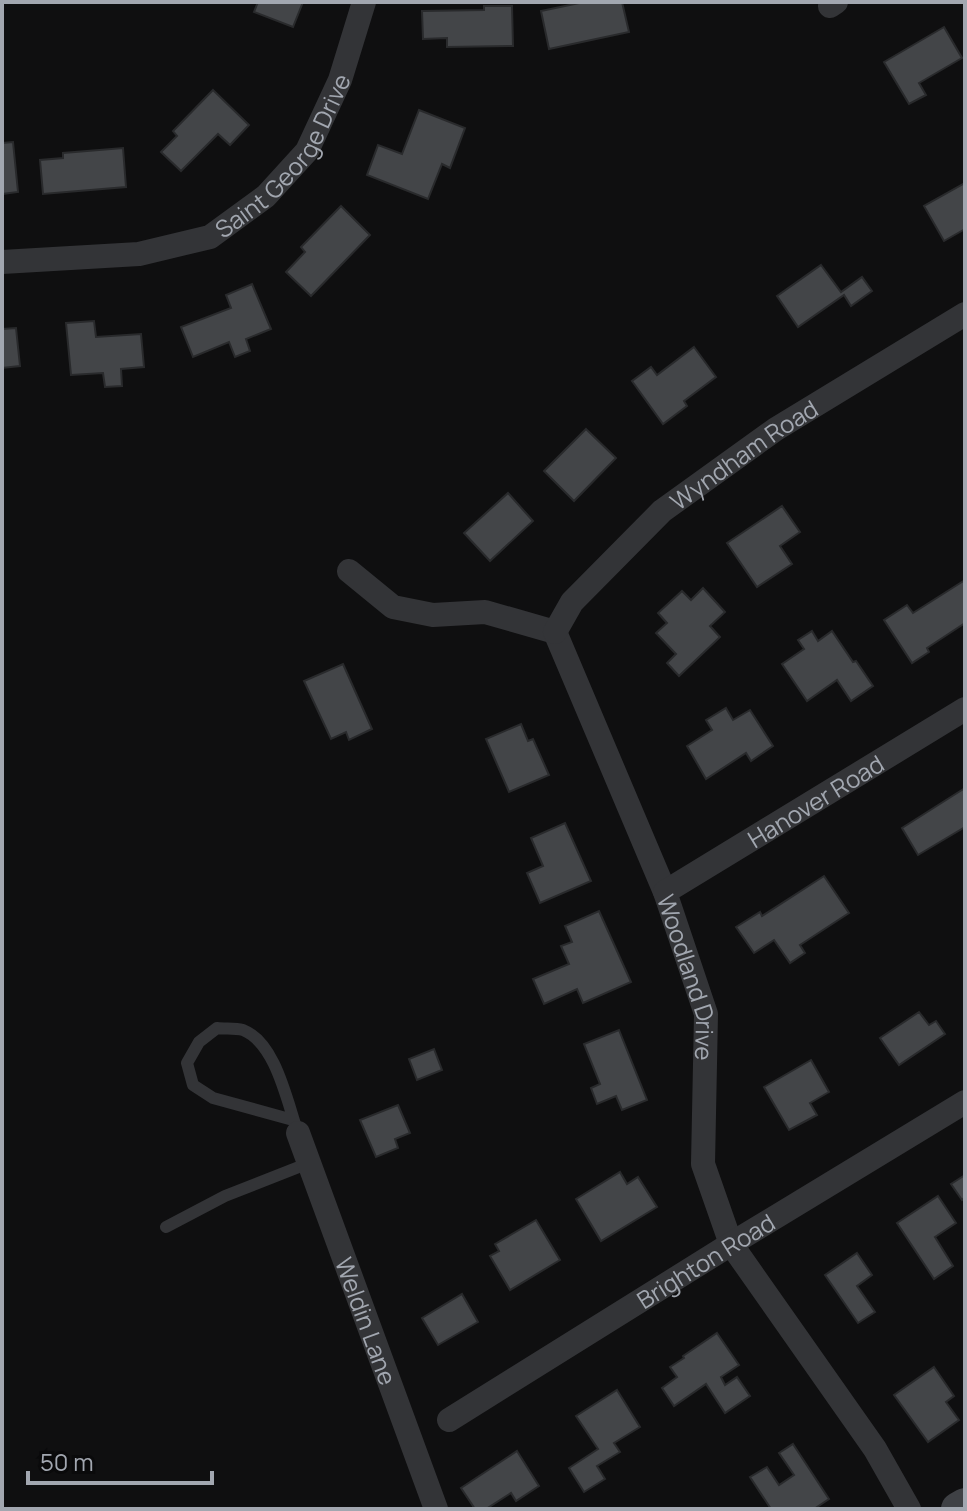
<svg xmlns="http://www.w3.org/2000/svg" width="967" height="1511" font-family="Manrope,sans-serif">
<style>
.building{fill:#434548;stroke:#292a2c;stroke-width:2}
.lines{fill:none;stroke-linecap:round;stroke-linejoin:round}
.lane{stroke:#333437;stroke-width:12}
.street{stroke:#333437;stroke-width:24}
.secondary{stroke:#3f4145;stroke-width:34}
.labels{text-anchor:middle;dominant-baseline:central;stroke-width:6;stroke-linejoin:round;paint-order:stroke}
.street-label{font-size:24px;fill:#a2a7b0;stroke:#0a0a0b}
</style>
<rect width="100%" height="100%" fill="#0f0f10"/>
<!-- building -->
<g class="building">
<polygon points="258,2 303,2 293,27 254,12"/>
<polygon points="584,2 622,2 629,32 549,49 541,11"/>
<polygon points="484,6 512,6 513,46 447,47 447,38 423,39 422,11 484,10"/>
<polygon points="944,27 962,58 919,83 926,95 909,104 884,62"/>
<polygon points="213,90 249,125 230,145 218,134 181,171 161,152 177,136 173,131"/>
<polygon points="419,110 465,128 450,168 442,164 428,199 367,175 378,145 402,154"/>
<polygon points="13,142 18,192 2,194 2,143"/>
<polygon points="123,148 126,187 43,194 40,160 63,158 63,153"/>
<polygon points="965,183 965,229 944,241 924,206"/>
<polygon points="341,206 370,235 311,296 286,272 305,252 301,247"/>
<polygon points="821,265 841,292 862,277 872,291 851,306 844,295 798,327 777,296"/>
<polygon points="252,284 271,329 246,339 250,351 235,357 229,342 193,357 181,327 231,308 226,295"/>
<polygon points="94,321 96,337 141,334 144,367 121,369 122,386 105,387 103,373 71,375 66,323"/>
<polygon points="16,328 20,366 2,368 2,329"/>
<polygon points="694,347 716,377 684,401 687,406 663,424 632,381 651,367 657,375"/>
<polygon points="586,429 616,458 574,501 544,471"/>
<polygon points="508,493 533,521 490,561 464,533"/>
<polygon points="782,506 800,532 780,546 792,564 757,587 727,543"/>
<polygon points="965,580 965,623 927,648 929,652 912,663 884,620 907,605 913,613"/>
<polygon points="703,588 725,612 710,626 720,637 679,676 667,663 676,654 656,633 667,623 658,613 682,591 691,600"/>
<polygon points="812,631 818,641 832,631 853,662 856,661 873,686 851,701 837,680 807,701 782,664 804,649 798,640"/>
<polygon points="343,664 372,729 349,740 346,732 331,739 304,681"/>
<polygon points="726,708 733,720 750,710 773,746 751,761 746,753 706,779 687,746 712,730 706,720"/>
<polygon points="521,724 528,741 533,739 549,775 509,792 486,739"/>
<polygon points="965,788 965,827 918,855 902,828"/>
<polygon points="565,823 591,881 540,903 527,873 543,866 531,838"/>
<polygon points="824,876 849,913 800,945 805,953 790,963 774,940 754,953 736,927 760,912 762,916"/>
<polygon points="599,911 631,982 583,1003 577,989 544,1004 533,979 569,964 561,946 572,942 565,926"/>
<polygon points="919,1012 929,1025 936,1021 945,1034 899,1065 880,1038"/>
<polygon points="619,1030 647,1100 622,1110 616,1096 597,1104 591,1088 600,1084 584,1044"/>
<polygon points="434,1049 442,1070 417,1080 409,1059"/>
<polygon points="811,1060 829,1092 810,1103 817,1115 789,1130 764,1087"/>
<polygon points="398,1105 410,1133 395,1139 398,1148 376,1157 360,1120"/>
<polygon points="620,1172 627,1184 638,1177 657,1207 601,1241 576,1199"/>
<polygon points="965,1175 965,1197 962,1200 951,1184"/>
<polygon points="938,1196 956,1223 935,1237 953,1266 934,1279 897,1223"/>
<polygon points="536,1220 560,1260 510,1290 490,1256 499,1251 495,1244"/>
<polygon points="857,1253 872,1275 857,1286 875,1312 858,1323 825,1275"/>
<polygon points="462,1294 478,1322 438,1345 422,1318"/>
<polygon points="717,1333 739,1365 721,1377 725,1385 737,1377 750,1396 725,1413 706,1384 674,1406 662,1388 677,1377 670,1367 684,1358 683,1356"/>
<polygon points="934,1367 954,1396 946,1402 959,1420 928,1442 894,1395"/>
<polygon points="617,1390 640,1427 614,1443 620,1452 597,1466 605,1479 584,1492 569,1468 598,1449 576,1416"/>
<polygon points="793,1444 829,1499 814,1509 771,1509 750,1477 767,1467 779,1485 794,1475 779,1453"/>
<polygon points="517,1451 539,1486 516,1501 511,1493 486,1509 475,1509 461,1488"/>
</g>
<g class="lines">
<!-- lane -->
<g class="lane">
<path d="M 293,1120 L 213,1098 L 193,1085 L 187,1063 L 199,1042 L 217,1028 C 225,1029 235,1028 243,1030 C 276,1043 287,1102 298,1133"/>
<polyline points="166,1227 225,1196 309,1163"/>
</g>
<!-- street -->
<g class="street">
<polyline points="830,6 836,2"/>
<path id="s1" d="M 2,262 L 139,254 L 210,237 L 266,196 L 307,151 L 340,80 L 364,2"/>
<path id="s2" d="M 349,571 L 393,607 L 433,615 L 485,612 L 555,632 L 665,892 L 706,1014 L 703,1164 L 731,1244 L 875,1449 L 909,1509"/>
<path id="s3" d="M 555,632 L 572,602 L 662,511 L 776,429 L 965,314"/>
<path id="s4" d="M 665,892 L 965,709"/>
<path id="s5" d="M 298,1133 L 436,1509"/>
<path id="s6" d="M 449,1420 L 731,1244 L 965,1102"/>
</g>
<!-- secondary -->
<polyline class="secondary" points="958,1509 965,1505"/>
</g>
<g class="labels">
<!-- street labels -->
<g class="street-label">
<text stroke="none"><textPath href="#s1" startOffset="322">Saint George Drive</textPath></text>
<text stroke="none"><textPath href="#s3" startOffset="262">Wyndham Road</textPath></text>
<text stroke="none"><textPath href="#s4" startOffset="176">Hanover Road</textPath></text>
<text stroke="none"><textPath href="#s2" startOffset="594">Woodland Drive</textPath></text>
<text stroke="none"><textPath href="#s6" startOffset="302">Brighton Road</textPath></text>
<text stroke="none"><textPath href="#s5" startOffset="200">Weldin Lane</textPath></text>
</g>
</g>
<!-- border -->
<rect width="967" height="1511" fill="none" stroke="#a2a7b0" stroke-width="8"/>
<!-- scale -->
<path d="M28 1471v12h184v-12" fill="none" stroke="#a2a7b0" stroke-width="4"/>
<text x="40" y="1471" font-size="24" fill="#a2a7b0" stroke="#0a0a0b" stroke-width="6" paint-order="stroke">50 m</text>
</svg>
